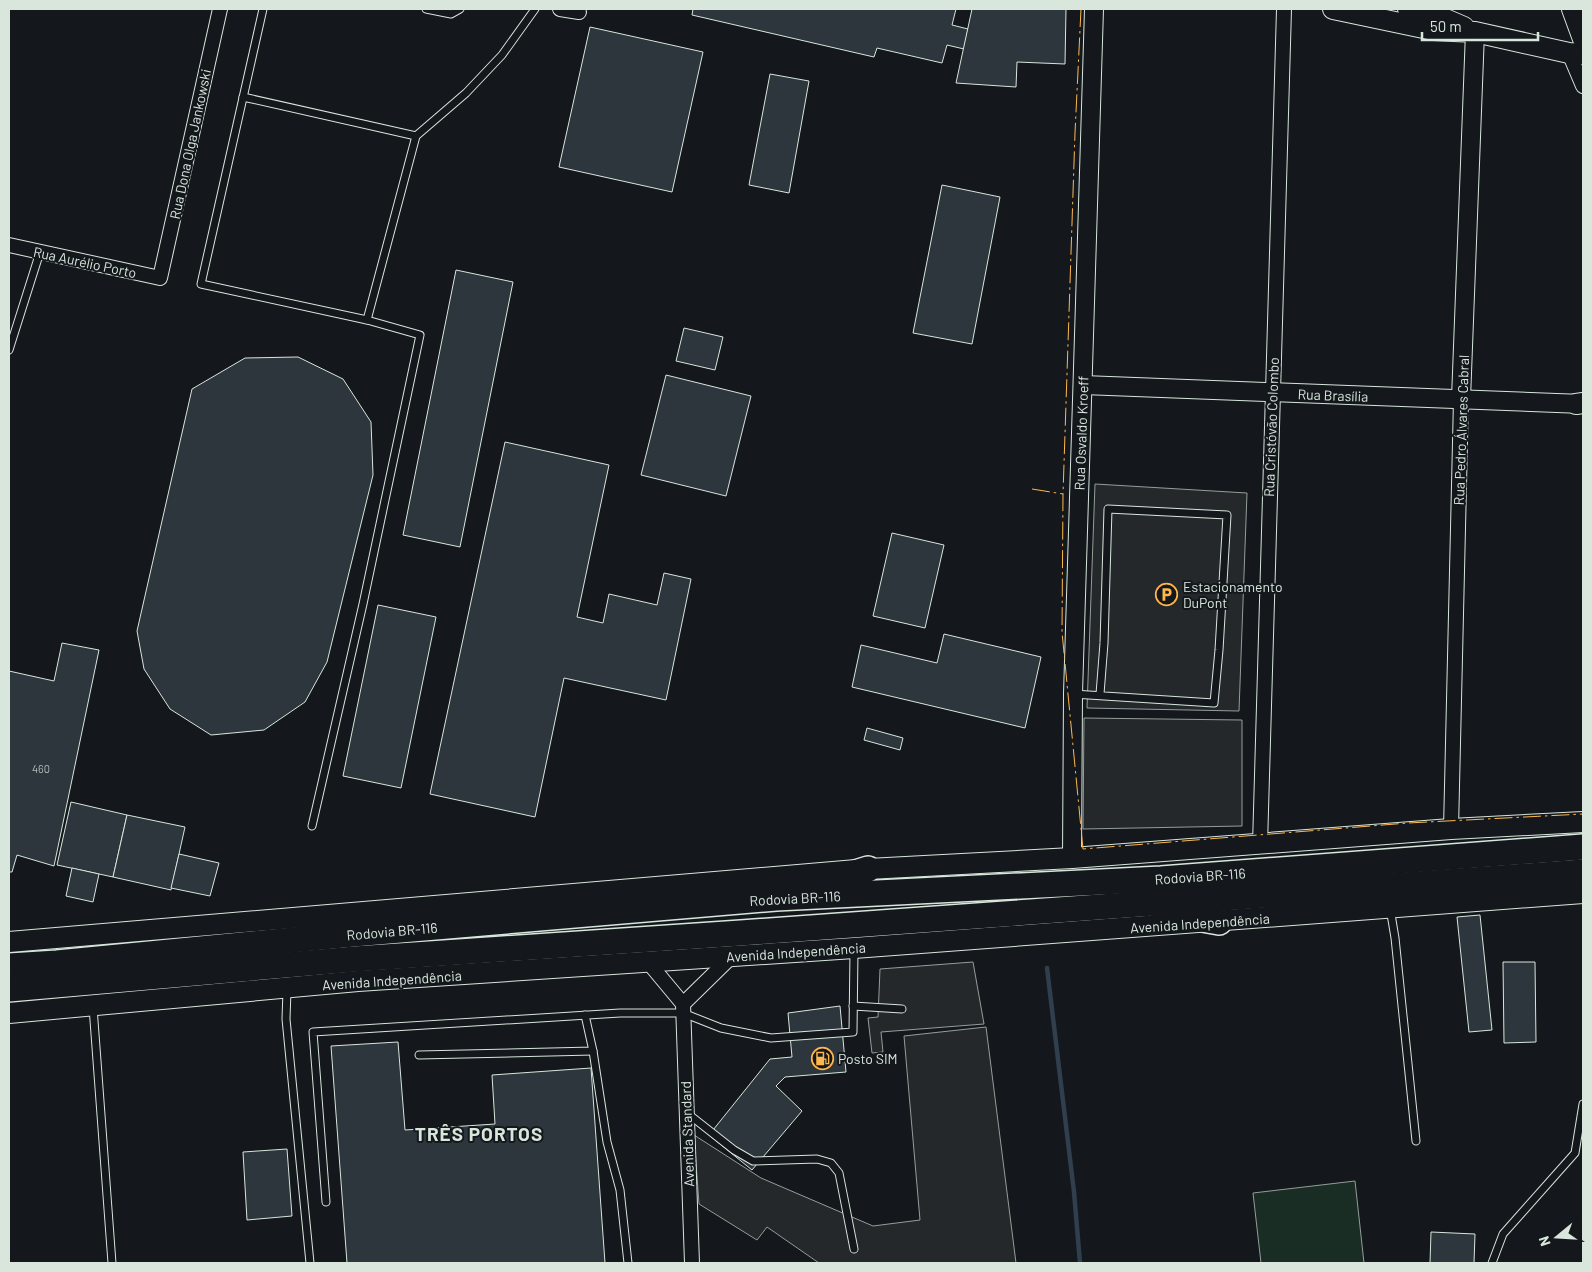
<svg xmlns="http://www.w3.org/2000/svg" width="1592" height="1272" font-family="Barlow,sans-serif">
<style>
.green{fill:#1a2d24;stroke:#939e99}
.parking{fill:#24282b;stroke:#939e99}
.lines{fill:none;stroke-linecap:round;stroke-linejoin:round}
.stream{stroke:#2f3f4d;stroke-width:4.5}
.building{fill:#2c363c;stroke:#d8e6dc}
.service-casing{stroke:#d8e6dc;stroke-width:9}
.minor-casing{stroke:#d8e6dc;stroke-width:16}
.tertiary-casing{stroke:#d8e6dc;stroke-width:20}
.secondary-casing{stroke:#d8e6dc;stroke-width:22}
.motorway-casing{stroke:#d8e6dc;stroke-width:28}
.service{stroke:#14181c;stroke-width:7}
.minor{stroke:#14181c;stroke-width:14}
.tertiary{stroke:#14181c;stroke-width:18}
.secondary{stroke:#14181c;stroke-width:20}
.motorway{stroke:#14181c;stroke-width:25}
.power{stroke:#ffb74d;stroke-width:1;stroke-dasharray:18 4 2.5 4;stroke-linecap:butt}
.labels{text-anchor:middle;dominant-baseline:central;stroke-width:4;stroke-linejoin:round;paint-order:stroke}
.number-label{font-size:11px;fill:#adbab4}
.street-label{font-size:14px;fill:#d8e6dc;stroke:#14181c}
.poi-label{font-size:14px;fill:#d8e6dc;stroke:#14181c;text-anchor:start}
.district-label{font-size:19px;font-weight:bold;letter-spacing:1px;fill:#d8e6dc;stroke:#14181c}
</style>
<rect width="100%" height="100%" fill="#14181c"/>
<!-- green -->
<polygon class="green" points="1355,1181 1364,1263 1261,1263 1253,1193"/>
<!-- parking -->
<g class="parking">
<polygon points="1095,484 1247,493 1239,711 1087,708"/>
<polygon points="1084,718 1242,720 1242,826 1083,829"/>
<polygon points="973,962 984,1024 881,1032 883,1052 872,1053 868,1018 878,1017 880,969"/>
<polygon points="986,1027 1016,1263 819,1263 767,1227 757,1240 699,1204 694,1135 761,1178 873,1226 920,1220 904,1036"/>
</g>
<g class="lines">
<!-- stream -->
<polyline class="stream" points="1047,968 1074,1192 1080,1263"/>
</g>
<!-- building -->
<g class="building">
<polygon points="693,9 956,9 952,25 968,29 964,49 947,45 942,63 877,48 874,57 692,15"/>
<polygon points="972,9 1066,9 1065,64 1017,62 1016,87 956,83"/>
<polygon points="590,27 703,52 672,192 559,167"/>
<polygon points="770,74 809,81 789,193 749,185"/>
<polygon points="942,185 1000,197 972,344 913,333"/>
<polygon points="456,270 513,282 460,547 403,535"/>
<polygon points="684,328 723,337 715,370 676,361"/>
<polygon points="298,357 343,379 371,422 373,475 327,662 305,702 264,730 211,735 170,709 144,669 137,631 192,389 245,358"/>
<polygon points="666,375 751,396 726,496 641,475"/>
<polygon points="505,442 609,465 577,617 603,623 609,594 657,605 664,573 691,579 666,700 564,678 535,817 430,794"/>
<polygon points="892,533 944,545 925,628 873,616"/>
<polygon points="378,605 436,617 401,788 343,776"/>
<polygon points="944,634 1041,657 1025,728 852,687 861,645 937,663"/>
<polygon points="62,643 99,650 54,866 17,855 12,872 9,872 9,671 54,681"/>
<polygon points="867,728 903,738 900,750 864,740"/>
<polygon points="71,802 127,815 113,877 57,865"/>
<polygon points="127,815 185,827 171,890 113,877"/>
<polygon points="179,854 219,863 210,896 171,888"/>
<polygon points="72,868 99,874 93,902 66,896"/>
<polygon points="1480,915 1492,1030 1469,1032 1457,917"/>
<polygon points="1503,962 1535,962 1536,1042 1504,1043"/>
<polygon points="840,1006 846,1072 785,1077 776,1086 802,1111 752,1170 709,1135 770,1059 792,1057 788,1013"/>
<polygon points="398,1042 405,1130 495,1124 492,1075 591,1068 605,1263 347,1263 331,1046"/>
<polygon points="287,1149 292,1216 247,1220 243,1152"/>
<polygon points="1431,1232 1475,1234 1474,1263 1430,1263"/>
</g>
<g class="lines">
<defs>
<g id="service">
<polyline points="263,9 201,284 367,320 420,335 363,604 312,826"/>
<polyline points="426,9 451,14 460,9"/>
<polyline points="243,97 416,136"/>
<polyline points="367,320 416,136 466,93 502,55 535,9"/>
<polyline points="9,350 40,252"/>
<polyline points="1073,694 1214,703 1219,650 1227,515 1108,509 1104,643 1100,694"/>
<polyline points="1390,908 1395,938 1416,1141"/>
<polyline points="287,990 286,1019 310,1263"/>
<polyline points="853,1006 902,1009"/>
<polyline points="93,1007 112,1263"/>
<polyline points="593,1051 607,1142 620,1190 628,1263"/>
<polyline points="419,1055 593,1051 585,1015"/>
<polyline points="687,1113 734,1150 753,1161 817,1159 831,1163 839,1173 854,1249"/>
<polyline points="326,1202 313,1032 620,1013 683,1013 721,1028 771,1038 853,1032 854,950"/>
<polyline points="1492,1263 1503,1234 1575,1153 1583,1104"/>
</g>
<g id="minor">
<polyline points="560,9 579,12"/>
<polyline points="1569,53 1583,86"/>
<polyline points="9,245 160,278 220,9"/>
<polyline points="1451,829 1461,399"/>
<polyline points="1260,845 1284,9"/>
<polyline points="648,962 683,1004 692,1263"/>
<polyline points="683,1004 731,957"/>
</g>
<g id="tertiary">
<polyline points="1083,385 1583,404"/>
<polyline points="1461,399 1475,32"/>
<polyline points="1072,858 1073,694 1094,9"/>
</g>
<g id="secondary">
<polyline points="1333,9 1433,30 1475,32 1569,53 1583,54"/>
<polyline points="1408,9 1436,15 1464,27"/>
<polyline points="1572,9 1583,39"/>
<polyline points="1576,404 1583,403"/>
<polyline points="9,942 868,869 1072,858 1451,829 1583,822"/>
<polyline points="9,1013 358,981 854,948 1583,893"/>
</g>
<g id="motorway">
<polyline points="808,888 868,869"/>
<polyline points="1163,912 1219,922"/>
<polyline points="9,966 57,963 353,934 776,898 1161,879 1583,847"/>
<polyline points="9,989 355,959 741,933 1583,872"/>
</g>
</defs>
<!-- service casing -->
<use href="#service" class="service-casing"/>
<!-- minor casing -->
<use href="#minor" class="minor-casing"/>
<!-- tertiary casing -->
<use href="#tertiary" class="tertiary-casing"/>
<!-- secondary casing -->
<use href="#secondary" class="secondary-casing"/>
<!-- motorway casing -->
<use href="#motorway" class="motorway-casing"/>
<!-- service -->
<use href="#service" class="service"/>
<!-- minor -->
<use href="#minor" class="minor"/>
<!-- tertiary -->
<use href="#tertiary" class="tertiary"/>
<!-- secondary -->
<use href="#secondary" class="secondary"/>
<!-- motorway -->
<use href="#motorway" class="motorway"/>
<!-- power -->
<g class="power">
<polyline points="1081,9 1075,133 1063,494 1062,632 1083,849 1408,823 1583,814"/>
<polyline points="1032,489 1063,494"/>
</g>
</g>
<!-- icons -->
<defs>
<symbol id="parking-ring" viewBox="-11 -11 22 22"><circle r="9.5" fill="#14181c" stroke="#ffb74d" stroke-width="1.5"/><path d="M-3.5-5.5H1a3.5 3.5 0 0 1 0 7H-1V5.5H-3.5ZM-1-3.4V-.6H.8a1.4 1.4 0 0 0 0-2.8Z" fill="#ffb74d"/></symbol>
<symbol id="fuel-ring" viewBox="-11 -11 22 22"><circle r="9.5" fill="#14181c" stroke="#ffb74d" stroke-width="1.5"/><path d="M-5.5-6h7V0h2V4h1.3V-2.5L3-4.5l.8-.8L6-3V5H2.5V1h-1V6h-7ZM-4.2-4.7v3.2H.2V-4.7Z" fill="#ffb74d"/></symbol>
</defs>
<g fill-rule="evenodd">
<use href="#parking-ring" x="1154" y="582" width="25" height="25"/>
<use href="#fuel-ring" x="810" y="1046" width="25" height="25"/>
</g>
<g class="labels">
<!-- number labels -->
<g class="number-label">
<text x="41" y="768">460</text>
</g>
<!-- street labels -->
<g class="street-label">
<text transform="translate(190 144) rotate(-78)">Rua Dona Olga Jankowski</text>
<text transform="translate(85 262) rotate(12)">Rua Aurélio Porto</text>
<text transform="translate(1333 395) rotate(2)">Rua Brasília</text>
<text transform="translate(1271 427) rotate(-88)">Rua Cristóvão Colombo</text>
<text transform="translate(1461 430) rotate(-88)">Rua Pedro Álvares Cabral</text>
<text transform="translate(1081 433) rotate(-88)">Rua Osvaldo Kroeff</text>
<text transform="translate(1200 876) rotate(-4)">Rodovia BR-116</text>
<text transform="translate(795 898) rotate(-3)">Rodovia BR-116</text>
<text transform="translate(1200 923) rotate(-4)">Avenida Independência</text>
<text transform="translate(392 931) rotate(-5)">Rodovia BR-116</text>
<text transform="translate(796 952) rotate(-4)">Avenida Independência</text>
<text transform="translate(392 980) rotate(-4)">Avenida Independência</text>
<text transform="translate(687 1134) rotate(-92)">Avenida Standard</text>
</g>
<!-- poi labels -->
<g class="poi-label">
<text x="1183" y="586">Estacionamento<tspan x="1183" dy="16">DuPont</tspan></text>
<text x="838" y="1058">Posto SIM</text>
</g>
<!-- district labels -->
<g class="district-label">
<text x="479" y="1133">TRÊS PORTOS</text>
</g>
</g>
<!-- border -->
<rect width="1592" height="1272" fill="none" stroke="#d8e6dc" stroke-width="20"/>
<!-- north arrow -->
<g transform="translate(1557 1237) rotate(252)" stroke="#14181c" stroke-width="4" paint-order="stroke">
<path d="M0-4L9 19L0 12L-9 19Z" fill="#d8e6dc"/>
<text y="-8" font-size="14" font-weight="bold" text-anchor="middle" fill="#d8e6dc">N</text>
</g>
<!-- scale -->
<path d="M1422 32v8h116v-8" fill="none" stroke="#d8e6dc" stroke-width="2.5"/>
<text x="1430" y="32" font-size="15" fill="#d8e6dc" stroke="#14181c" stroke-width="4" paint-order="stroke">50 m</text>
</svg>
